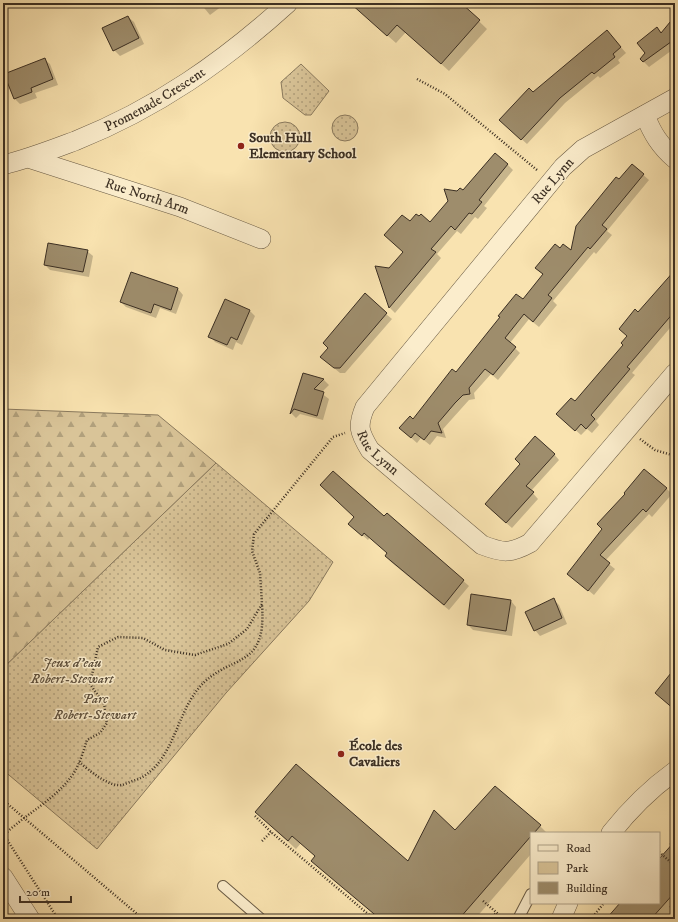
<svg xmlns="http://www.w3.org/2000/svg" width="678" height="922" font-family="'IM FELL DW Pica',serif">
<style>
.green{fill:url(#green-dots);stroke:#8a7a5e}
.forest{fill:url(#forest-firs);stroke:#8a7a5e}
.shadow{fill:#0003}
.building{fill:#9e8d6c;stroke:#3b2f23}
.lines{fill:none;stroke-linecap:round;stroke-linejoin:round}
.lane-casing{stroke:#6a5c46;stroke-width:12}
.street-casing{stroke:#6a5c46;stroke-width:20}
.path{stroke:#3b2f23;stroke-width:2.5;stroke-dasharray:1 2;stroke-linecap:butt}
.lane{stroke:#fbedcc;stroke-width:10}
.street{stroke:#fbedcc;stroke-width:19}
.poi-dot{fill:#8f2418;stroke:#fbedcc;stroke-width:1.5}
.labels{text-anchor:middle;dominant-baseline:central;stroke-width:3;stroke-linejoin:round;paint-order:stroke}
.street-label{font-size:14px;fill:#3b2f23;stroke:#fbedcc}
.poi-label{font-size:14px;font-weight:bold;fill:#3b2f23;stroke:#fbedcc;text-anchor:start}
.park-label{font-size:14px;font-style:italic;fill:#5b4d3a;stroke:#fbedcc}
</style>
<defs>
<pattern id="green-dots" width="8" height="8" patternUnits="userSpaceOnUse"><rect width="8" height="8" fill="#d9c498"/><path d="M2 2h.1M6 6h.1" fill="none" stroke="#b1a07c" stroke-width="1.8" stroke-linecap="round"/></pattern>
<pattern id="forest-firs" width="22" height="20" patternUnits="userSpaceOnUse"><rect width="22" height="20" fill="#d9c498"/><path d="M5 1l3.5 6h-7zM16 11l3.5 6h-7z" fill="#b1a07c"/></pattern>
</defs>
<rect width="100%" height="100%" fill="#f9e3b0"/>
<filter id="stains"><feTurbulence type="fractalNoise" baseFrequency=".005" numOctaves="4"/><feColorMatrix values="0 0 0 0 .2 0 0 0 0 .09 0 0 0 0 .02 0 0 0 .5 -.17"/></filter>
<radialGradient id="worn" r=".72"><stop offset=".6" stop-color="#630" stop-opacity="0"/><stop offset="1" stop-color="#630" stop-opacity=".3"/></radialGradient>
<!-- green -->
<g class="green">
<polygon points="301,64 329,91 311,115 305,115 283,98 281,82"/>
<circle cx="345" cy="128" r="13"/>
<circle cx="285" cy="137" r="15"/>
<polygon points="216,463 333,562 309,601 226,693 97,849 3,770 3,668"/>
</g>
<!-- forest -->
<polygon class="forest" points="3,409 158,415 216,463 3,668"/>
<!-- shadow -->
<g class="shadow">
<polygon points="200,3 226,3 210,15"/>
<polygon points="359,3 460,3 487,29 449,71 406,32 396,43 364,15"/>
<polygon points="128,17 134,22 144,44 120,56 114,50"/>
<polygon points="675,17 675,48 649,67 641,59 646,53 657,29 662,33"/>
<polygon points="607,31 626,53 618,60 620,63 600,78 598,76 565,103 527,144 506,125"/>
<polygon points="44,59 50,64 58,85 35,93 37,98 20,104 15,99 5,74"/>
<polygon points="507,164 513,170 484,206 487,208 478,219 475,217 461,234 457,231 437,254 441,258 395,313 390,308 377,267 390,270 404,252 410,223 430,223 463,192"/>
<polygon points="632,165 649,180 607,231 612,235 596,254 594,252 553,301 557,305 539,327 529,319 510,343 520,353 498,380 491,374 474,393 475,399 469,400 443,429 446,438 437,436 430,445 421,438 417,443 400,428 413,420 523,300 543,275 536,268 560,250 571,252 619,181"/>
<polygon points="87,251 93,256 89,277 50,270 45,265"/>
<polygon points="675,272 675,322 632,373 635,375 596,421 599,425 592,433 587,429 581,435 563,419 624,345 639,313"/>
<polygon points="178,289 183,295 176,314 160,308 156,318 126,307 121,302"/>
<polygon points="250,311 255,316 242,345 236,342 233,350 215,342 210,336"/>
<polygon points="386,314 392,319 345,373 340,373 327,362"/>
<polygon points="303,374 324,380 329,385 321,393 329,399 323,420 300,414 296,418 291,413"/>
<polygon points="554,454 559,460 531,491 538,499 512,528 491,510"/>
<polygon points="666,488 672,494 652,517 649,514 605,561 615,569 594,595 568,574"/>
<polygon points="387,514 469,586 449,610 391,562 386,556 388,554 370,537 368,540 355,529 384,518"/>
<polygon points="553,599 559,605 567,624 540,636 535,630"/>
<polygon points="511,601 516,607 512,636 473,630 468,625"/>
<polygon points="675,670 675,711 656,693"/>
<polygon points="256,812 409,863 455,831 540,826 547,833 531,833 531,854 475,919 380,919 321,869 316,857 301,843 296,849"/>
<polygon points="675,837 675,915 671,919 612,919 622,903 659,903 659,861 672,847 669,844"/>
</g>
<!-- building -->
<g class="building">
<polygon points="350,3 461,3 480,20 441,64 397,25 387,36"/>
<polygon points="128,16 139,38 113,51 102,28"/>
<polygon points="675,16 675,39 643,62 640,59 645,53 637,43 657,27 661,33"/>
<polygon points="607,30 621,47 613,54 615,57 594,74 592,72 560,98 521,140 499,120 529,88 533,92"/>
<polygon points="45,58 53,79 31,88 32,92 14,99 4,74"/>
<polygon points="495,153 508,164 479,200 482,202 472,214 469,213 455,230 451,226 431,249 436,252 389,308 375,266 389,268 403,252 384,235 402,215 410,221 416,214 419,216 421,214 430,222 448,201 444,189 457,191 460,188 463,190"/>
<polygon points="632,164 644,174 602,225 607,229 590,249 588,247 548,295 552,298 533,322 524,314 505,338 516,347 493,375 485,369 469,388 470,394 463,395 455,403 438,423 442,433 431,431 424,440 415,433 411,438 399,428 410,416 413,419 452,369 456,372 500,317 498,316 516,294 523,299 543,274 535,268 555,244 560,248 563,244 571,250 576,226 616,177 619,179"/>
<polygon points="48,243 88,250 83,272 44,265"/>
<polygon points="675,270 675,311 627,367 630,369 591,415 595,419 586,429 581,424 575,431 556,414 571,398 575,401 623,345 621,343 627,336 619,329 635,309 638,312"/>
<polygon points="131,272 178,288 171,310 154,304 151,313 120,302"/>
<polygon points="365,293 387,313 340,368 334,368 320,357 328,348 323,343"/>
<polygon points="225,299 250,310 237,340 231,337 227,345 208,337"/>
<polygon points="303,373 324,379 314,389 324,392 317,416 294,409 290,414"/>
<polygon points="535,436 555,454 526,486 534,492 506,523 485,504 520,464 515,459"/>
<polygon points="644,469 667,488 646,512 643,509 600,555 610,563 588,591 567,574 602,529 597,524 625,494 624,493"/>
<polygon points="333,471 384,516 387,513 464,580 444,605 385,556 387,553 364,533 362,536 348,524 354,517 320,485"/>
<polygon points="471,594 511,600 506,631 467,625"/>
<polygon points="554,598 562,618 534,631 525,612"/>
<polygon points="675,668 675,710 655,693"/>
<polygon points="296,764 408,861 434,810 455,830 495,786 541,825 534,833 531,833 531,836 459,919 380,919 311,861 315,856 292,836 288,841 255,812"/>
<polygon points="675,841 675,892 651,919 606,919 620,903 659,903 659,859"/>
</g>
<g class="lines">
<defs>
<g id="lane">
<polyline points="223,886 261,919"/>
<polyline points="518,919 531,894"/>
</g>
<g id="street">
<path id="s1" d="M 675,98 L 583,149 L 563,167 L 365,407 C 357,426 359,432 370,450 L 482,545 C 503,553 510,554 530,543 L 675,373"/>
<path d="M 645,115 C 652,133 660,146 675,159"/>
<path id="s2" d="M 31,159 L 180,207 L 261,239"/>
<path id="s3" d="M 3,165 C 28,159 51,150 75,141 C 157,108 223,62 288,3"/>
<path d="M 611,833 C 630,809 650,789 675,771"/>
<polyline points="3,877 30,919"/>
<polyline points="561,919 568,903"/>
</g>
</defs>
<!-- lane casing -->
<use href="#lane" class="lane-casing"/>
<!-- street casing -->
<use href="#street" class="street-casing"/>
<!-- path -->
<g class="path">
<polyline points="417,79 445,94 537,170"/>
<polyline points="640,439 655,450 675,456"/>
<path d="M 79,762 C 89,770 108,787 122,785 C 126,784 131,781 136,780 C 173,765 175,717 198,689 C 228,652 267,673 262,605"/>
<polyline points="3,800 143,919"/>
<polyline points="255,816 271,832 374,919"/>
<polyline points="4,835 58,919"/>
<path d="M 3,836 C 24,815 53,801 71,777 C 79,767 83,752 87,740 L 100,733 L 107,723 L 104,704 L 90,684 L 98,647 L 118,637 L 143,638 L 165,650 L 195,655 L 228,644 L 247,629 L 262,604 L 260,573 L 252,551 L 254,534 L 333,437 L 345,433"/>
<polyline points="262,841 271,832"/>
<polyline points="659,852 675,866"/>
<polyline points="483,901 503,918"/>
<polyline points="674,912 670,908 675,903"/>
<polyline points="491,919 496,913"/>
<polyline points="591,919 604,903"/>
<polyline points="667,919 675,912"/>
</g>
<!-- lane -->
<use href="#lane" class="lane"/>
<!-- street -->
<use href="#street" class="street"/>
</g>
<!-- markers -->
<g class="poi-dot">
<circle cx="241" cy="146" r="4"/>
<circle cx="341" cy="754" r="4"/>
</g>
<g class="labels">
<!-- street labels -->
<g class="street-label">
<text stroke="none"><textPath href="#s3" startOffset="166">Promenade Crescent</textPath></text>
<text transform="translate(553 181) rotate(-49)">Rue Lynn</text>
<text stroke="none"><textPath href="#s2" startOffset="122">Rue North Arm</textPath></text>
<text stroke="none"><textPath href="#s1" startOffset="496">Rue Lynn</textPath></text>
</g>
<!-- poi labels -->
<g class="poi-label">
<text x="249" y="138">South Hull<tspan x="249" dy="16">Elementary School</tspan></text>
<text x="349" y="746">École des<tspan x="349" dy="16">Cavaliers</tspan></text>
</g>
<!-- park labels -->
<g class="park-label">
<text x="72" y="663">Jeux d'eau<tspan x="72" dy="16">Robert-Stewart</tspan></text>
<text x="95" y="699">Parc<tspan x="95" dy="16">Robert-Stewart</tspan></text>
</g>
</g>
<!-- margin -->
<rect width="678" height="922" fill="none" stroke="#f9e3b0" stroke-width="16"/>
<rect x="4" y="4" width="670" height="914" fill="none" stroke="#3b2f23" stroke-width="2"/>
<rect x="8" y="8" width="662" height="906" fill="none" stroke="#3b2f23"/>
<!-- legend -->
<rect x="530" y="832" width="130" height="72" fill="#fbedcc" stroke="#aea188"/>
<rect x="538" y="845" width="20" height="6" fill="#fbedcc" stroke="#aea188"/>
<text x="566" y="852" font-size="12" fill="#3b2f23">Road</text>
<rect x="538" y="862" width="20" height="12" fill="#d9c498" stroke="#aea188"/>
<text x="566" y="872" font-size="12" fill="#3b2f23">Park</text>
<rect x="538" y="882" width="20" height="12" fill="#9e8d6c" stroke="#aea188"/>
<text x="566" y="892" font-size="12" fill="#3b2f23">Building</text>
<!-- scale -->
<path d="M20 896v6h51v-6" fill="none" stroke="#3b2f23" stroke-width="2"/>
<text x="26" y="896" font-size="12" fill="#3b2f23" stroke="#fbedcc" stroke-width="3" paint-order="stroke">20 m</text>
<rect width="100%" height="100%" filter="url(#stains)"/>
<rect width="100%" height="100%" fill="url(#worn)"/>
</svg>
